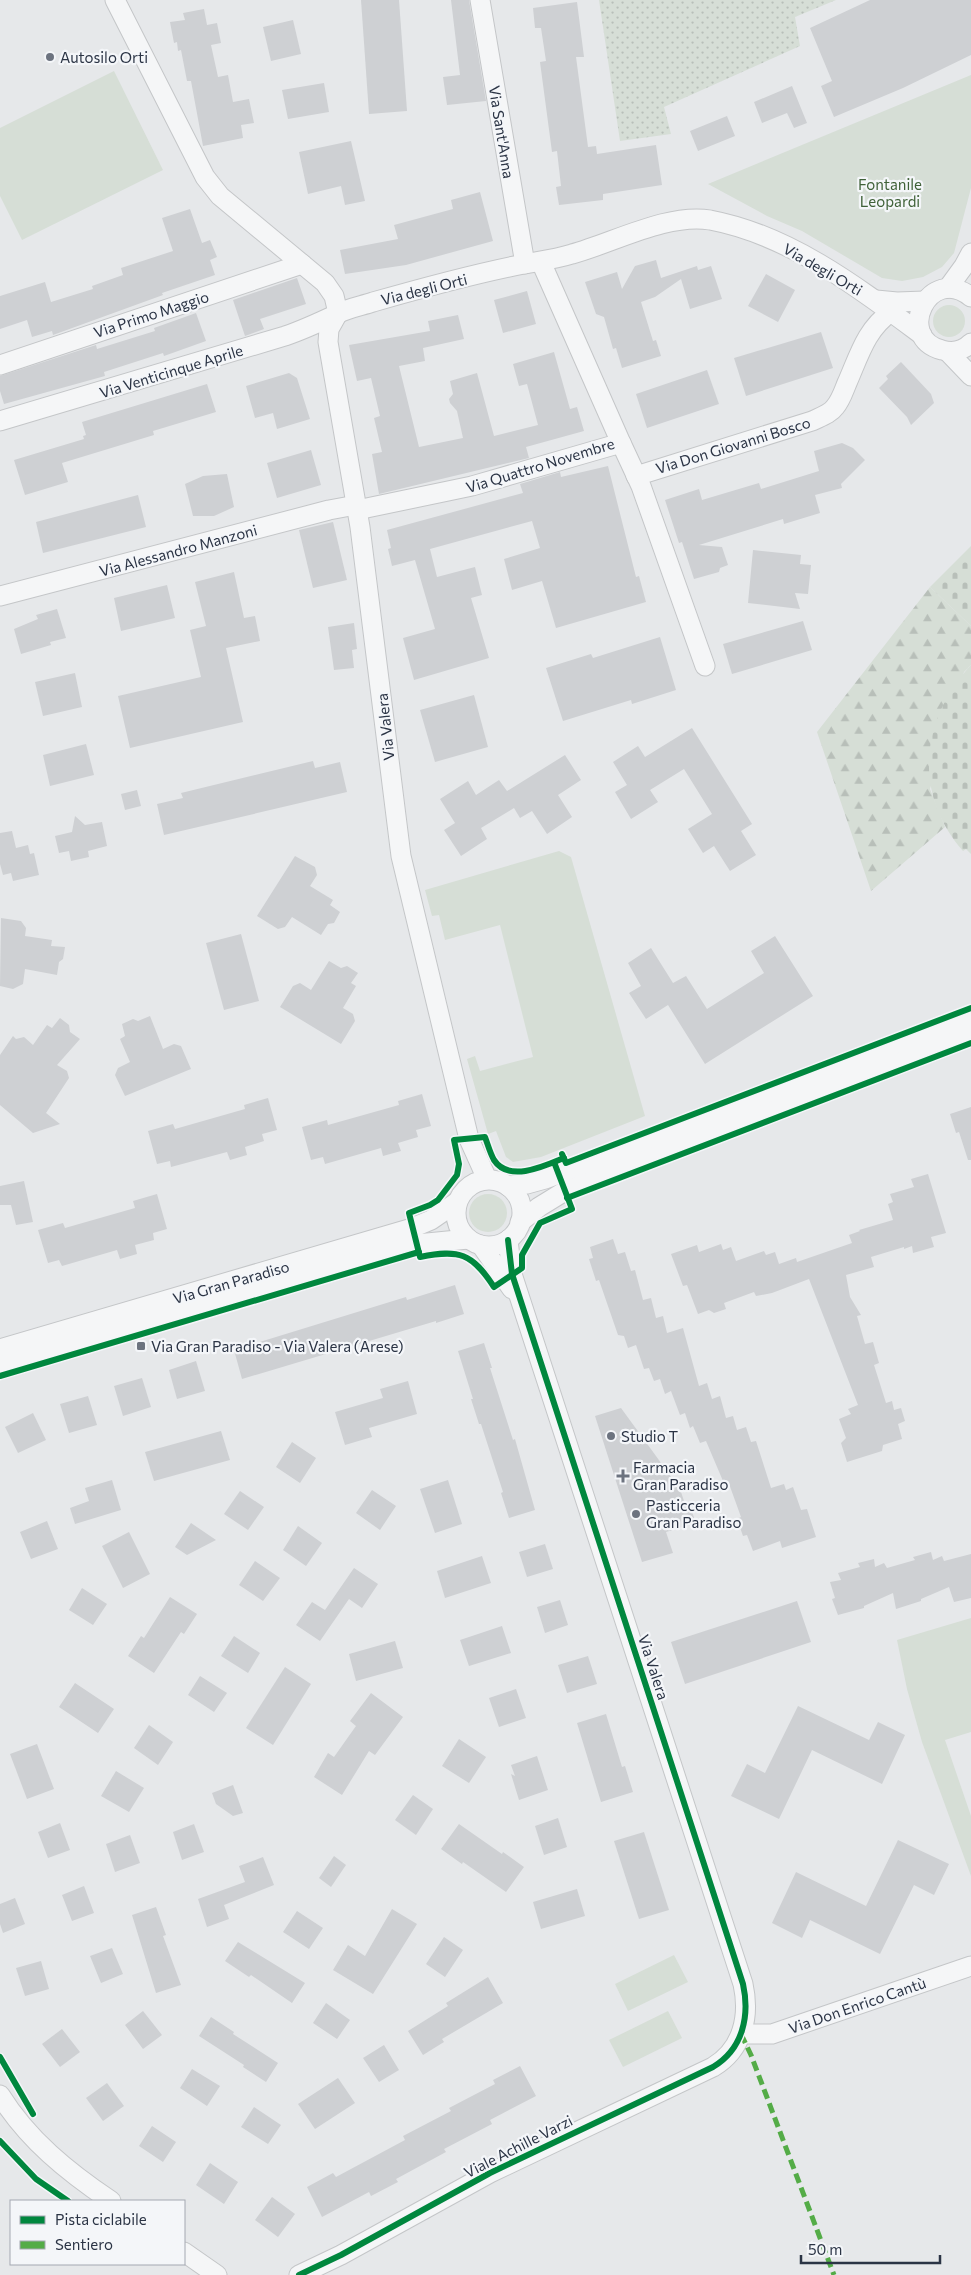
<svg xmlns="http://www.w3.org/2000/svg" width="971" height="2275" font-family="Commissioner,sans-serif">
<style>
.green{fill:#d6ded6}
.forest{fill:url(#forest-firs)}
.cemetery{fill:url(#cemetery-stones)}
.garden{fill:url(#garden-dots)}
.building{fill:#ced0d3}
.lines{fill:none;stroke-linecap:round;stroke-linejoin:round}
.minor-casing{stroke:#c4c6c8;stroke-width:21}
.minor{stroke:#f5f6f7;stroke-width:19}
.quiet{stroke:#54ac47;stroke-width:5;stroke-dasharray:10 5;stroke-linecap:butt}
.cycleway-casing{stroke:#f4f6f9;stroke-width:9}
.cycleway{stroke:#00873e;stroke-width:6}
.poi-dot{fill:#6c737f;stroke:#f4f6f9;stroke-width:2}
.labels{text-anchor:middle;dominant-baseline:central;stroke-width:4.5;stroke-linejoin:round;paint-order:stroke}
.poi-label{font-size:15px;fill:#2b3445;stroke:#f4f6f9;text-anchor:start}
.street-label{font-size:15px;fill:#2b3445;stroke:#f4f6f9}
.park-label{font-size:15px;fill:#3f6138;stroke:#f4f6f9}
</style>
<defs>
<pattern id="forest-firs" width="22" height="20" patternUnits="userSpaceOnUse" patternTransform="scale(1.25)"><rect width="22" height="20" fill="#d6ded6"/><path d="M5 1l3.5 6h-7zM16 11l3.5 6h-7z" fill="#b8bfb9"/></pattern>
<pattern id="cemetery-stones" width="16" height="16" patternUnits="userSpaceOnUse" patternTransform="scale(1.25)"><rect width="16" height="16" fill="#d6ded6"/><path d="M2 7V4a2 2 0 0 1 4 0v3zM10 15v-3a2 2 0 0 1 4 0v3z" fill="#b8bfb9"/></pattern>
<pattern id="garden-dots" width="8" height="8" patternUnits="userSpaceOnUse" patternTransform="scale(1.25)"><rect width="8" height="8" fill="#d6ded6"/><path d="M2 2h.1M6 6h.1" fill="none" stroke="#b8bfb9" stroke-width="1.8" stroke-linecap="round"/></pattern>
</defs>
<rect width="100%" height="100%" fill="#e6e8ea"/>
<!-- green -->
<g class="green">
<polygon points="114,71 163,170 22,240 0,196 0,128"/>
<polygon points="971,75 971,188 954,253 942,267 923,277 902,281 882,278 802,231 767,216 708,184"/>
<circle cx="949" cy="321" r="16"/>
<polygon points="559,851 571,857 645,1116 541,1157 513,1162 506,1157 496,1131 488,1134 467,1059 475,1056 480,1071 533,1057 500,925 445,940 439,915 432,916 425,890"/>
<circle cx="488" cy="1213" r="19"/>
<polygon points="971,1618 971,1732 945,1740 971,1816 971,1876 922,1742 907,1689 897,1640"/>
<polygon points="674,1955 688,1982 628,2011 615,1984"/>
<polygon points="668,2011 682,2038 623,2067 609,2040"/>
</g>
<!-- forest -->
<polygon class="forest" points="930,587 971,626 971,665 964,672 930,789 945,827 871,891 817,732"/>
<!-- cemetery -->
<g class="cemetery">
<polygon points="971,546 971,626 930,587"/>
<path d="M 971,665 L 971,854 L 966,849 L 963,851 C 913,794 920,720 971,665 Z"/>
</g>
<!-- garden -->
<polygon class="garden" points="599,0 836,0 795,17 800,46 664,107 671,134 620,141"/>
<!-- building -->
<g class="building">
<polygon points="361,0 399,0 407,111 369,114"/>
<polygon points="451,0 469,0 486,101 447,105 443,77 460,75"/>
<polygon points="870,0 971,0 971,55 903,88 834,117 821,86 832,81 810,28"/>
<polygon points="577,2 584,57 576,57 588,147 596,146 597,154 656,145 662,185 603,194 603,200 559,205 556,187 561,186 557,151 552,152 540,62 546,61 541,28 535,28 533,8"/>
<polygon points="204,9 207,25 217,23 221,43 211,45 218,77 228,75 233,102 249,99 254,123 241,125 243,138 203,146 191,81 187,81 181,50 178,51 177,42 174,43 170,22 185,20 183,13"/>
<polygon points="293,20 301,54 271,61 263,27"/>
<polygon points="324,83 329,112 288,119 282,90"/>
<polygon points="792,86 807,123 794,128 787,113 762,123 754,102"/>
<polygon points="727,116 735,136 698,151 690,131"/>
<polygon points="351,141 365,201 345,205 341,186 308,194 299,152"/>
<polygon points="480,192 493,241 406,265 345,274 340,250 398,239 394,225 453,209 451,200"/>
<polygon points="190,209 202,243 210,240 217,257 210,260 215,275 162,293 163,295 53,335 52,331 32,337 27,320 0,329 0,296 45,282 51,302 93,289 92,286 123,275 121,268 173,251 162,218"/>
<polygon points="656,260 661,278 697,266 698,270 711,266 722,299 690,309 681,279 655,297 641,302 653,341 656,340 661,356 622,368 616,348 613,349 604,317 596,314 585,282 617,272 622,289 635,266"/>
<polygon points="766,274 795,290 778,322 748,306"/>
<polygon points="297,278 306,304 260,319 264,329 245,336 233,300"/>
<polygon points="527,291 536,324 503,333 494,300"/>
<polygon points="196,313 206,341 164,356 163,353 104,372 105,376 4,404 0,391 0,376 96,345 97,349 155,331 154,328"/>
<polygon points="458,315 464,339 423,348 425,361 399,366 419,447 463,438 457,411 450,403 449,399 453,394 450,381 477,373 494,436 538,425 527,384 519,386 513,364 554,352 570,409 577,407 584,431 526,447 529,458 379,494 372,454 382,452 374,418 380,416 371,378 357,381 349,345 430,331 428,321"/>
<polygon points="821,332 833,368 746,396 734,358"/>
<polygon points="901,362 931,394 934,403 911,425 907,417 879,388 888,379 886,376"/>
<polygon points="707,370 719,404 647,428 636,394"/>
<polygon points="289,373 297,378 310,419 277,429 273,413 255,418 246,386"/>
<polygon points="207,384 216,412 153,431 154,435 62,463 68,482 25,495 14,460 84,439 83,436 86,435 82,422"/>
<polygon points="842,443 853,448 865,460 841,484 842,488 815,495 820,513 784,524 783,519 699,545 722,547 728,565 720,568 719,572 694,579 682,542 679,543 665,500 699,489 702,500 759,483 761,489 819,471 814,451"/>
<polygon points="311,450 321,485 277,498 267,463"/>
<polygon points="608,466 636,577 639,576 646,602 556,628 542,581 512,590 504,559 540,548 532,521 430,549 437,577 475,567 482,595 471,598 489,658 414,680 403,638 435,629 415,560 392,566 388,549 391,548 387,530 523,493 520,484 560,472 561,477"/>
<polygon points="227,474 234,507 214,516 193,516 185,484 203,476"/>
<polygon points="138,495 146,527 43,553 36,522"/>
<polygon points="333,522 347,580 313,588 299,530"/>
<polygon points="753,550 801,555 800,564 811,565 808,594 795,593 800,609 748,603"/>
<polygon points="234,572 244,618 255,616 260,641 226,648 243,722 130,748 118,696 201,677 190,630 206,626 195,582"/>
<polygon points="167,585 175,618 121,631 114,598"/>
<polygon points="57,609 66,638 50,642 51,645 21,654 14,629 38,619 36,615"/>
<polygon points="803,621 812,650 732,674 723,644"/>
<polygon points="354,623 357,649 352,650 354,668 334,670 328,627"/>
<polygon points="660,637 676,690 632,704 631,700 563,721 546,668 591,654 593,658"/>
<polygon points="75,673 82,707 43,716 35,682"/>
<polygon points="474,695 488,747 435,762 420,710"/>
<polygon points="692,728 752,824 741,831 756,855 730,871 714,846 703,853 688,829 712,814 684,769 650,790 658,802 631,819 615,792 627,785 613,762 638,746 645,757"/>
<polygon points="86,744 94,775 50,786 43,755"/>
<polygon points="565,755 581,780 558,795 572,817 547,834 532,811 520,818 514,808 481,828 487,839 461,856 444,830 455,823 440,799 468,781 476,795 499,780 507,791"/>
<polygon points="313,761 315,768 340,762 347,792 164,835 157,804 183,798 181,793"/>
<polygon points="137,790 141,806 125,810 121,794"/>
<polygon points="75,816 85,825 102,822 107,846 88,851 89,857 71,861 69,851 59,853 55,836 72,832"/>
<polygon points="12,831 16,848 28,845 30,854 34,853 39,875 13,881 11,873 3,875 0,864 0,833"/>
<polygon points="295,856 315,867 317,875 310,886 333,900 330,905 340,912 334,923 328,924 321,935 292,917 285,927 278,929 257,916"/>
<polygon points="1,918 21,921 26,928 25,936 52,940 51,946 65,947 63,959 59,962 57,975 25,969 23,984 13,989 0,986"/>
<polygon points="241,934 259,1001 224,1010 206,943"/>
<polygon points="775,936 813,996 705,1064 668,1005 646,1019 629,993 641,986 628,963 651,948 673,983 686,976 707,1009 764,973 751,951"/>
<polygon points="329,961 341,968 347,966 358,973 351,983 356,986 343,1008 353,1014 355,1021 341,1044 280,1007 293,986 300,983 311,990"/>
<polygon points="150,1016 163,1049 174,1044 181,1046 191,1069 125,1096 115,1075 118,1068 130,1062 120,1039 125,1036 122,1024 133,1019 138,1021"/>
<polygon points="60,1018 69,1025 70,1032 80,1039 57,1065 67,1071 69,1078 46,1113 60,1124 33,1133 0,1105 0,1055 13,1036 16,1039 24,1037 33,1045 47,1025 52,1028"/>
<polygon points="422,1094 431,1126 416,1130 418,1137 398,1143 401,1151 383,1156 381,1148 325,1164 323,1157 311,1160 302,1127 327,1120 328,1125 399,1105 398,1101"/>
<polygon points="268,1098 277,1130 262,1134 264,1141 245,1147 247,1155 230,1160 227,1152 171,1167 170,1161 157,1164 148,1131 173,1124 175,1129 245,1109 244,1105"/>
<polygon points="971,1107 971,1160 968,1160 959,1132 956,1133 950,1114"/>
<polygon points="928,1174 946,1233 931,1237 934,1247 913,1253 912,1246 904,1249 904,1247 871,1257 874,1267 846,1275 850,1297 861,1315 857,1316 865,1344 873,1342 879,1363 874,1365 886,1403 892,1401 894,1410 901,1408 905,1421 898,1424 902,1439 883,1445 882,1451 847,1462 841,1443 846,1438 839,1419 851,1414 848,1409 858,1405 809,1279 772,1293 756,1296 754,1292 724,1303 726,1309 714,1313 709,1310 698,1314 687,1285 683,1286 671,1254 697,1245 699,1252 721,1244 723,1250 731,1247 736,1261 764,1251 766,1255 775,1252 779,1264 796,1258 797,1262 852,1243 849,1235 860,1231 859,1230 893,1220 888,1204 893,1202 890,1194 914,1187 911,1179"/>
<polygon points="24,1181 33,1222 16,1225 11,1205 0,1205 0,1186"/>
<polygon points="157,1194 167,1229 153,1233 154,1240 135,1245 137,1254 120,1259 117,1250 62,1266 59,1260 48,1263 38,1230 63,1223 65,1228 135,1208 133,1201"/>
<polygon points="613,1239 618,1254 625,1252 631,1271 635,1270 643,1300 651,1298 656,1318 663,1316 667,1333 683,1328 699,1386 707,1383 712,1399 720,1396 726,1418 733,1416 737,1430 746,1427 751,1442 756,1441 771,1488 784,1484 786,1490 793,1487 801,1510 807,1509 816,1537 782,1548 780,1541 753,1551 747,1535 743,1536 737,1519 741,1517 728,1481 723,1481 706,1441 700,1443 693,1426 690,1428 685,1413 680,1415 671,1391 665,1394 660,1379 654,1381 649,1368 644,1369 636,1345 628,1348 624,1336 618,1335 599,1280 596,1281 589,1259 593,1258 590,1247"/>
<polygon points="455,1285 464,1314 436,1323 436,1321 242,1379 234,1350 406,1297 407,1300"/>
<polygon points="484,1343 492,1368 490,1368 513,1440 515,1439 535,1510 509,1518 501,1493 503,1492 481,1424 479,1424 471,1399 473,1399 458,1351"/>
<polygon points="196,1361 205,1391 177,1399 169,1370"/>
<polygon points="142,1378 151,1407 123,1416 114,1386"/>
<polygon points="408,1381 417,1414 369,1428 372,1437 345,1445 335,1412 383,1398 380,1389"/>
<polygon points="88,1396 97,1425 69,1433 60,1404"/>
<polygon points="621,1408 680,1489 686,1507 690,1506 696,1523 666,1532 673,1553 642,1562 595,1416"/>
<polygon points="33,1413 46,1440 18,1453 5,1427"/>
<polygon points="221,1431 230,1460 154,1481 145,1452"/>
<polygon points="292,1442 316,1458 300,1483 276,1467"/>
<polygon points="112,1480 121,1510 75,1524 70,1508 89,1501 85,1488"/>
<polygon points="448,1480 462,1524 435,1533 420,1489"/>
<polygon points="372,1490 396,1506 380,1530 356,1513"/>
<polygon points="240,1491 264,1507 248,1530 224,1514"/>
<polygon points="47,1521 58,1549 31,1559 20,1532"/>
<polygon points="191,1523 216,1540 187,1555 175,1547"/>
<polygon points="298,1526 322,1543 306,1566 283,1550"/>
<polygon points="129,1532 150,1574 123,1588 102,1546"/>
<polygon points="545,1544 553,1569 527,1577 519,1552"/>
<polygon points="931,1552 933,1560 942,1556 944,1561 971,1554 971,1598 954,1602 949,1587 921,1599 921,1601 896,1609 893,1593 864,1606 864,1608 838,1615 832,1599 835,1598 830,1582 841,1580 838,1573 860,1567 858,1563 874,1559 875,1567 884,1563 887,1568 915,1560 913,1557"/>
<polygon points="482,1556 491,1583 445,1598 437,1571"/>
<polygon points="255,1561 280,1578 263,1601 239,1585"/>
<polygon points="354,1568 378,1584 362,1608 349,1599 320,1641 296,1625 312,1602 325,1610"/>
<polygon points="82,1588 107,1604 93,1625 69,1610"/>
<polygon points="170,1597 197,1614 184,1634 181,1632 154,1673 128,1656 141,1636 144,1638"/>
<polygon points="560,1600 568,1625 545,1633 537,1607"/>
<polygon points="797,1601 811,1642 685,1684 671,1642"/>
<polygon points="502,1626 511,1653 469,1666 460,1640"/>
<polygon points="234,1636 260,1653 248,1673 221,1656"/>
<polygon points="395,1641 403,1668 356,1681 349,1654"/>
<polygon points="588,1656 597,1684 567,1693 558,1665"/>
<polygon points="285,1667 311,1684 273,1745 246,1728"/>
<polygon points="200,1676 227,1693 214,1712 188,1695"/>
<polygon points="75,1683 114,1709 98,1733 59,1707"/>
<polygon points="516,1689 526,1718 499,1727 489,1698"/>
<polygon points="371,1693 403,1717 375,1755 369,1751 342,1795 314,1777 328,1753 334,1757 356,1726 350,1721"/>
<polygon points="798,1706 869,1740 878,1722 905,1735 882,1784 812,1750 779,1819 731,1796 747,1764 765,1773"/>
<polygon points="606,1714 622,1767 625,1766 633,1792 601,1802 577,1723"/>
<polygon points="149,1725 173,1742 158,1765 134,1748"/>
<polygon points="459,1739 486,1757 469,1783 442,1766"/>
<polygon points="37,1744 54,1789 27,1799 10,1754"/>
<polygon points="537,1756 548,1790 519,1800 511,1774 515,1776 511,1765"/>
<polygon points="116,1771 144,1788 129,1812 101,1796"/>
<polygon points="233,1785 243,1813 233,1816 216,1804 212,1793"/>
<polygon points="413,1795 433,1809 416,1835 395,1820"/>
<polygon points="558,1818 567,1847 544,1855 535,1826"/>
<polygon points="60,1823 70,1850 48,1858 38,1832"/>
<polygon points="194,1824 204,1852 182,1860 173,1832"/>
<polygon points="459,1824 502,1854 503,1852 524,1867 506,1892 463,1862 462,1864 441,1849"/>
<polygon points="644,1832 669,1910 639,1919 614,1841"/>
<polygon points="130,1835 140,1863 115,1872 106,1844"/>
<polygon points="898,1840 949,1864 934,1895 914,1885 880,1954 810,1920 802,1938 772,1923 796,1872 866,1906"/>
<polygon points="334,1856 346,1865 331,1887 319,1878"/>
<polygon points="263,1857 274,1885 224,1905 229,1919 207,1927 198,1899 245,1882 239,1866"/>
<polygon points="84,1886 94,1913 72,1921 62,1895"/>
<polygon points="577,1889 585,1916 541,1929 533,1902"/>
<polygon points="15,1898 25,1924 3,1933 0,1924 0,1904"/>
<polygon points="156,1907 166,1935 163,1936 181,1985 156,1993 132,1915"/>
<polygon points="392,1909 417,1924 373,1994 333,1970 348,1945 365,1956"/>
<polygon points="297,1911 323,1928 309,1949 283,1932"/>
<polygon points="444,1937 463,1950 445,1977 426,1964"/>
<polygon points="238,1942 305,1983 292,2003 251,1975 249,1977 225,1961"/>
<polygon points="112,1948 123,1974 101,1983 90,1956"/>
<polygon points="41,1961 49,1989 25,1996 16,1968"/>
<polygon points="488,1977 503,2003 442,2039 444,2042 423,2055 408,2031 448,2006 446,2003"/>
<polygon points="326,2003 350,2020 337,2039 313,2023"/>
<polygon points="143,2011 162,2035 143,2049 125,2025"/>
<polygon points="211,2017 234,2032 233,2034 278,2063 266,2082 243,2067 244,2065 199,2036"/>
<polygon points="62,2029 80,2052 60,2067 42,2044"/>
<polygon points="384,2045 399,2070 379,2082 363,2058"/>
<polygon points="520,2066 536,2096 490,2120 492,2124 444,2149 446,2152 396,2179 398,2182 371,2196 369,2192 322,2217 307,2187 333,2173 336,2177 405,2140 403,2136 451,2111 449,2108 495,2084 493,2080"/>
<polygon points="192,2069 220,2086 207,2106 180,2088"/>
<polygon points="338,2078 355,2103 315,2129 298,2104"/>
<polygon points="107,2083 124,2106 103,2121 86,2098"/>
<polygon points="254,2107 281,2125 268,2144 241,2127"/>
<polygon points="152,2126 176,2142 163,2162 139,2146"/>
<polygon points="210,2163 238,2182 224,2204 196,2185"/>
<polygon points="272,2197 295,2214 278,2237 255,2220"/>
</g>
<g class="lines">
<defs>
<g id="minor">
<polyline points="115,0 205,177 220,196 325,283 334,296 338,313"/>
<polyline points="480,0 525,264"/>
<polyline points="948,288 964,266 971,253"/>
<path d="M 971,297 C 929,263 894,338 942,350 C 952,353 963,351 971,343"/>
<polyline points="876,300 897,302 925,301"/>
<polyline points="338,313 329,329 328,342 360,527 401,856 469,1139 487,1179"/>
<polyline points="948,352 971,376"/>
<polyline points="0,365 302,264"/>
<path d="M 0,421 L 285,336 C 303,330 320,322 337,314 C 348,308 361,306 373,302 C 422,288 473,274 524,264 C 540,261 556,259 572,254 C 613,243 667,213 710,220 C 790,235 859,288 922,335"/>
<polyline points="621,443 641,486 705,666"/>
<path d="M 636,476 L 812,421 C 820,417 830,414 835,407 C 841,400 844,390 847,383 C 859,356 866,329 891,312"/>
<polyline points="357,510 472,486 621,443 541,262"/>
<polyline points="0,596 329,510 356,505"/>
<circle cx="489" cy="1213" r="33"/>
<polyline points="508,1186 527,1184 545,1179 971,1017"/>
<polyline points="520,1222 539,1207 565,1191 971,1035"/>
<polyline points="481,1245 512,1289"/>
<polyline points="0,1349 412,1228 431,1220 457,1202"/>
<polyline points="0,1366 417,1244 468,1239"/>
<polyline points="741,2034 772,2034 971,1966"/>
<path d="M 0,2095 C 28,2140 68,2172 111,2201"/>
<polyline points="184,2252 217,2275"/>
<path d="M 299,2275 L 341,2255 L 490,2173 L 713,2067 C 743,2049 750,2016 743,1984 L 512,1274 L 508,1240"/>
</g>
</defs>
<!-- minor casing -->
<use href="#minor" class="minor-casing"/>
<!-- minor -->
<use href="#minor" class="minor"/>
<!-- quiet -->
<polyline class="quiet" points="741,2034 751,2055 834,2275"/>
<defs>
<g id="cycleway">
<polyline points="562,1154 566,1163 971,1008"/>
<path d="M 554,1162 L 572,1209 L 540,1223 L 522,1255 L 522,1268 L 494,1287 C 472,1253 459,1249 420,1257 L 409,1213 L 430,1205 L 438,1200 L 457,1175 L 459,1164 L 454,1140 L 485,1137 C 488,1145 490,1153 494,1160 C 509,1183 545,1166 564,1158"/>
<polyline points="567,1198 971,1043"/>
<polyline points="0,1376 419,1252"/>
<polyline points="0,2057 33,2114"/>
<polyline points="0,2141 36,2179 68,2201"/>
<path d="M 299,2275 L 341,2255 L 490,2173 L 713,2067 C 743,2049 750,2016 743,1984 L 512,1274 L 508,1240"/>
</g>
</defs>
<!-- cycleway casing -->
<use href="#cycleway" class="cycleway-casing"/>
<!-- cycleway -->
<use href="#cycleway" class="cycleway"/>
</g>
<!-- markers -->
<g class="poi-dot">
<circle cx="50" cy="57" r="5"/>
<rect x="136" y="1341" width="10" height="10" rx="2.5"/>
<circle cx="611" cy="1436" r="5"/>
<path d="M620.5 1468.5h5v5h5v5h-5v5h-5v-5h-5v-5h5z"/>
<circle cx="636" cy="1514" r="5"/>
</g>
<g class="labels">
<!-- poi labels -->
<g class="poi-label">
<text x="60" y="57">Autosilo Orti</text>
<text x="151" y="1346">Via Gran Paradiso - Via Valera (Arese)</text>
<text x="621" y="1436">Studio T</text>
<text x="633" y="1467">Farmacia<tspan x="633" dy="17">Gran Paradiso</tspan></text>
<text x="646" y="1505">Pasticceria<tspan x="646" dy="17">Gran Paradiso</tspan></text>
</g>
<!-- street labels -->
<g class="street-label">
<text transform="translate(502 132) rotate(81)">Via Sant'Anna</text>
<text transform="translate(823 269) rotate(30)">Via degli Orti</text>
<text transform="translate(424 289) rotate(-14)">Via degli Orti</text>
<text transform="translate(151 314) rotate(-18)">Via Primo Maggio</text>
<text transform="translate(171 371) rotate(-17)">Via Venticinque Aprile</text>
<text transform="translate(733 445) rotate(-17)">Via Don Giovanni Bosco</text>
<text transform="translate(540 465) rotate(-17)">Via Quattro Novembre</text>
<text transform="translate(178 550) rotate(-15)">Via Alessandro Manzoni</text>
<text transform="translate(385 727) rotate(-96)">Via Valera</text>
<text transform="translate(231 1282) rotate(-16)">Via Gran Paradiso</text>
<text transform="translate(654 1667) rotate(72)">Via Valera</text>
<text transform="translate(857 2005) rotate(-19)">Via Don Enrico Cantù</text>
<text transform="translate(518 2146) rotate(-27)">Viale Achille Varzi</text>
</g>
<!-- park labels -->
<g class="park-label">
<text x="890" y="184">Fontanile<tspan x="890" dy="17">Leopardi</tspan></text>
</g>
</g>
<!-- legend -->
<rect x="10" y="2200" width="175" height="65" fill="#f4f6f9" stroke="#a4a8b1"/>
<rect x="20" y="2216" width="25" height="8" fill="#00873e" stroke="#a4a8b1"/>
<text x="55" y="2225" font-size="15" fill="#2b3445">Pista ciclabile</text>
<rect x="20" y="2241" width="25" height="8" fill="#54ac47" stroke="#a4a8b1"/>
<text x="55" y="2250" font-size="15" fill="#2b3445">Sentiero</text>
<!-- scale -->
<path d="M801 2255v8h139v-8" fill="none" stroke="#2b3445" stroke-width="2.5"/>
<text x="808" y="2255" font-size="15" fill="#2b3445" stroke="#f4f6f9" stroke-width="4" paint-order="stroke">50 m</text>
</svg>
